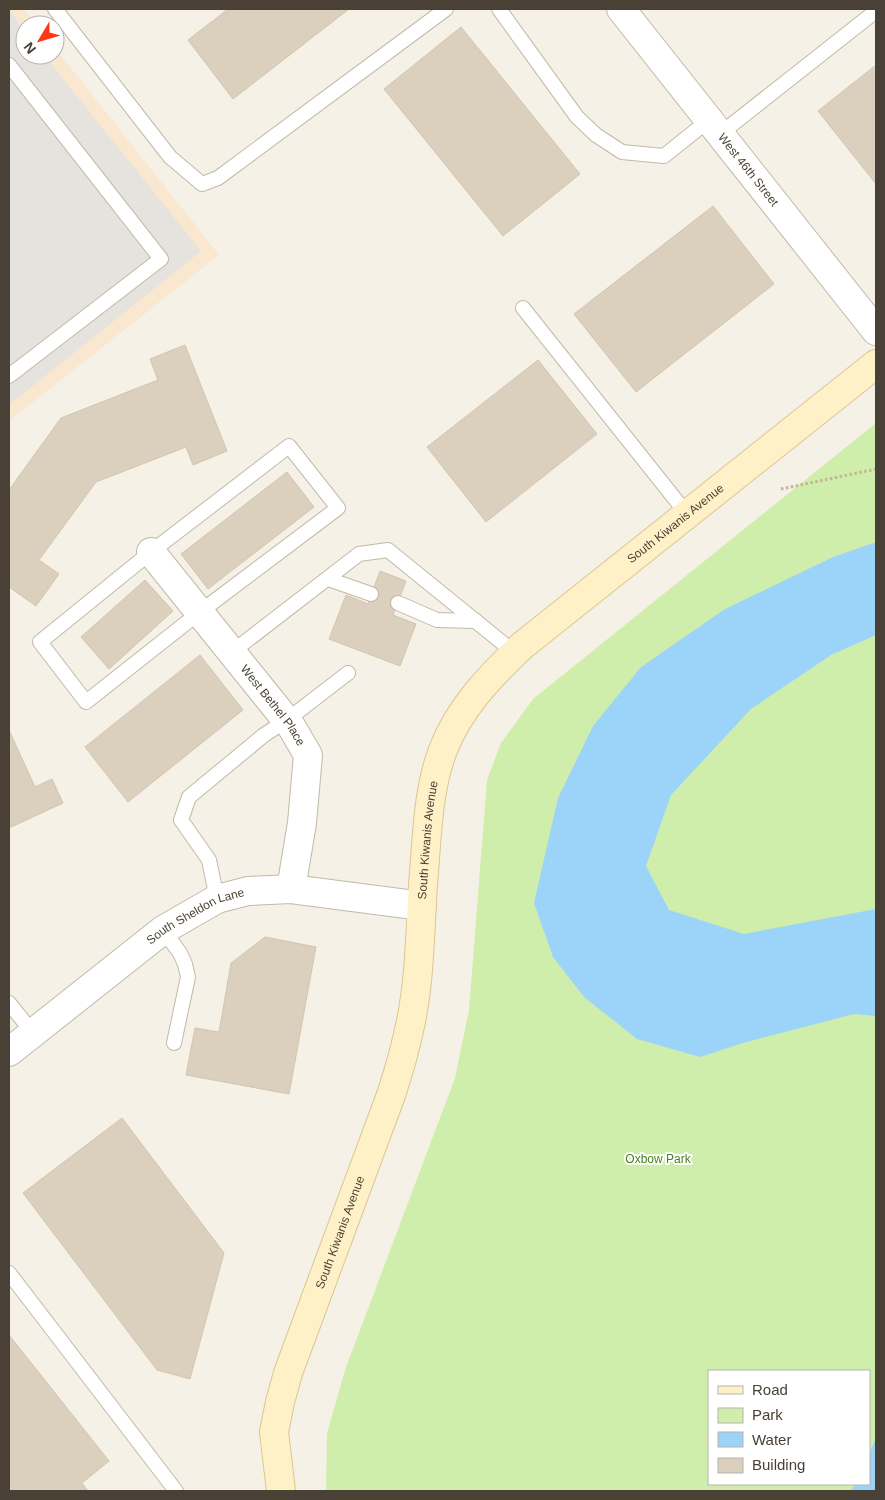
<svg xmlns="http://www.w3.org/2000/svg" width="885" height="1500" font-family="Arial,sans-serif">
<style>
.commercial{fill:#f9e8cf}
.green{fill:#d0eeab;fill-rule:evenodd}
.parking{fill:#e6e3df}
.water{fill:#9cd3f9}
.building{fill:#dbcfbd;stroke:#d4c5ad}
.lines{fill:none;stroke-linecap:round;stroke-linejoin:round}
.lane-casing{stroke:#c2b9a8;stroke-width:16}
.street-casing{stroke:#c2b9a8;stroke-width:30}
.secondary-casing{stroke:#dac791;stroke-width:30}
.path{stroke:#c5b597;stroke-width:3;stroke-dasharray:2.5 2.5;stroke-linecap:butt}
.lane{stroke:#fff;stroke-width:14}
.street{stroke:#fff;stroke-width:28}
.secondary{stroke:#fff1c7;stroke-width:28}
.labels{text-anchor:middle;dominant-baseline:central;stroke-width:4;stroke-linejoin:round;paint-order:stroke}
.street-label{font-size:12px;fill:#494135;stroke:#fff}
.park-label{font-size:12px;fill:#458221;stroke:#fff}
</style>
<rect width="100%" height="100%" fill="#f5f1e6"/>
<!-- commercial -->
<polygon class="commercial" points="9,9 24,9 36,25 25,25 25,55 55,55 55,48 219,255 9,421"/>
<!-- green -->
<path class="green" d="M 876,423 L 876,1491 L 326,1491 L 327,1433 L 345,1370 L 455,1078 L 469,1010 L 487,780 L 501,743 L 533,699 ZM 709,1371 L 869,1371 L 869,1484 L 709,1484 Z"/>
<!-- parking -->
<polygon class="parking" points="9,10 25,31 25,55 44,55 201,251 9,405"/>
<!-- water -->
<g class="water">
<polygon points="876,542 876,635 831,655 751,709 671,795 646,866 669,910 744,934 876,909 876,1016 854,1014 743,1043 700,1057 637,1039 584,997 553,957 534,903 558,798 593,726 641,667 725,609 831,558"/>
<polygon points="876,1438 876,1491 851,1491 855,1484 869,1484 869,1454"/>
</g>
<!-- building -->
<g class="building">
<polygon points="228,9 349,9 233,99 188,40"/>
<polygon points="461,27 580,174 503,236 384,89"/>
<polygon points="876,65 876,184 818,111"/>
<polygon points="713,206 774,284 636,392 574,314"/>
<polygon points="185,345 227,451 193,465 186,447 96,482 39,560 59,574 36,606 9,587 9,490 61,418 158,380 150,359"/>
<polygon points="538,360 597,434 486,522 427,447"/>
<polygon points="287,472 314,507 208,589 181,554"/>
<polygon points="380,571 406,581 393,615 416,624 400,666 329,639 346,595 368,604"/>
<polygon points="145,580 173,611 109,669 81,637"/>
<polygon points="200,655 243,710 128,802 85,747"/>
<polygon points="9,730 35,787 52,779 63,803 9,828"/>
<polygon points="265,937 316,947 289,1094 186,1075 195,1028 219,1032 231,963"/>
<polygon points="122,1118 224,1253 190,1379 157,1370 23,1193"/>
<polygon points="9,1335 109,1461 82,1483 88,1491 9,1491"/>
</g>
<g class="lines">
<defs>
<g id="lane">
<polyline points="55,9 170,157 202,184 218,178 446,9"/>
<polyline points="499,9 577,117 596,135 622,152 664,156 709,120"/>
<polyline points="9,65 161,259 9,376"/>
<polyline points="720,134 876,11"/>
<polyline points="523,308 687,514"/>
<polygon points="289,446 338,508 200,612 86,702 40,642 151,552"/>
<polyline points="328,579 371,594"/>
<polyline points="398,603 437,620 476,621"/>
<polyline points="232,652 359,554 388,550 515,653"/>
<polyline points="217,899 209,860 181,820 189,797 264,735 287,720 348,673"/>
<polyline points="163,930 180,953 185,964 188,977 174,1043"/>
<polyline points="9,1003 33,1033"/>
<polyline points="9,1273 176,1491"/>
</g>
<g id="street">
<path id="s1" d="M 621,9 L 876,331"/>
<path id="s2" d="M 151,552 L 291,726 L 308,755 L 302,823 L 291,889"/>
<path id="s3" d="M 9,1052 L 163,930 L 217,899 L 248,891 L 291,889 L 422,906"/>
</g>
<g id="secondary">
<path id="s4" d="M 281,1491 L 274,1432 L 280,1402 L 288,1373 L 391,1095 C 399,1071 406,1046 411,1021 C 420,977 420,930 423,885 C 427,840 427,792 443,750 C 459,708 491,675 523,645 L 876,364"/>
</g>
</defs>
<!-- lane casing -->
<use href="#lane" class="lane-casing"/>
<!-- street casing -->
<use href="#street" class="street-casing"/>
<!-- secondary casing -->
<use href="#secondary" class="secondary-casing"/>
<!-- path -->
<polyline class="path" points="781,489 876,469"/>
<!-- lane -->
<use href="#lane" class="lane"/>
<!-- street -->
<use href="#street" class="street"/>
<!-- secondary -->
<use href="#secondary" class="secondary"/>
</g>
<g class="labels">
<!-- street labels -->
<g class="street-label">
<text stroke="none"><textPath href="#s1" startOffset="205">West 46th Street</textPath></text>
<text stroke="none"><textPath href="#s4" startOffset="1095">South Kiwanis Avenue</textPath></text>
<text stroke="none"><textPath href="#s2" startOffset="196">West Bethel Place</textPath></text>
<text stroke="none"><textPath href="#s4" startOffset="675">South Kiwanis Avenue</textPath></text>
<text stroke="none"><textPath href="#s3" startOffset="232">South Sheldon Lane</textPath></text>
<text stroke="none"><textPath href="#s4" startOffset="270">South Kiwanis Avenue</textPath></text>
</g>
<!-- park labels -->
<g class="park-label">
<text x="658" y="1159">Oxbow Park</text>
</g>
</g>
<!-- border -->
<rect width="885" height="1500" fill="none" stroke="#494135" stroke-width="20"/>
<!-- legend -->
<rect x="708" y="1370" width="162" height="115" fill="#ffffff" stroke="#b6b3ae"/>
<rect x="718" y="1386" width="25" height="8" fill="#fff1c7" stroke="#b6b3ae"/>
<text x="752" y="1395" font-size="15" fill="#494135">Road</text>
<rect x="718" y="1408" width="25" height="15" fill="#d0eeab" stroke="#b6b3ae"/>
<text x="752" y="1420" font-size="15" fill="#494135">Park</text>
<rect x="718" y="1432" width="25" height="15" fill="#9cd3f9" stroke="#b6b3ae"/>
<text x="752" y="1445" font-size="15" fill="#494135">Water</text>
<rect x="718" y="1458" width="25" height="15" fill="#dbcfbd" stroke="#b6b3ae"/>
<text x="752" y="1470" font-size="15" fill="#494135">Building</text>
<!-- north arrow -->
<g transform="translate(40 40) rotate(232)"><circle r="24" fill="#ffffff" stroke="#b6b3ae"/>
<path d="M0-4L9 19L0 12L-9 19Z" fill="#ff3714"/>
<text y="-8" font-size="14" font-weight="bold" text-anchor="middle" fill="#494135">N</text>
</g>
</svg>
